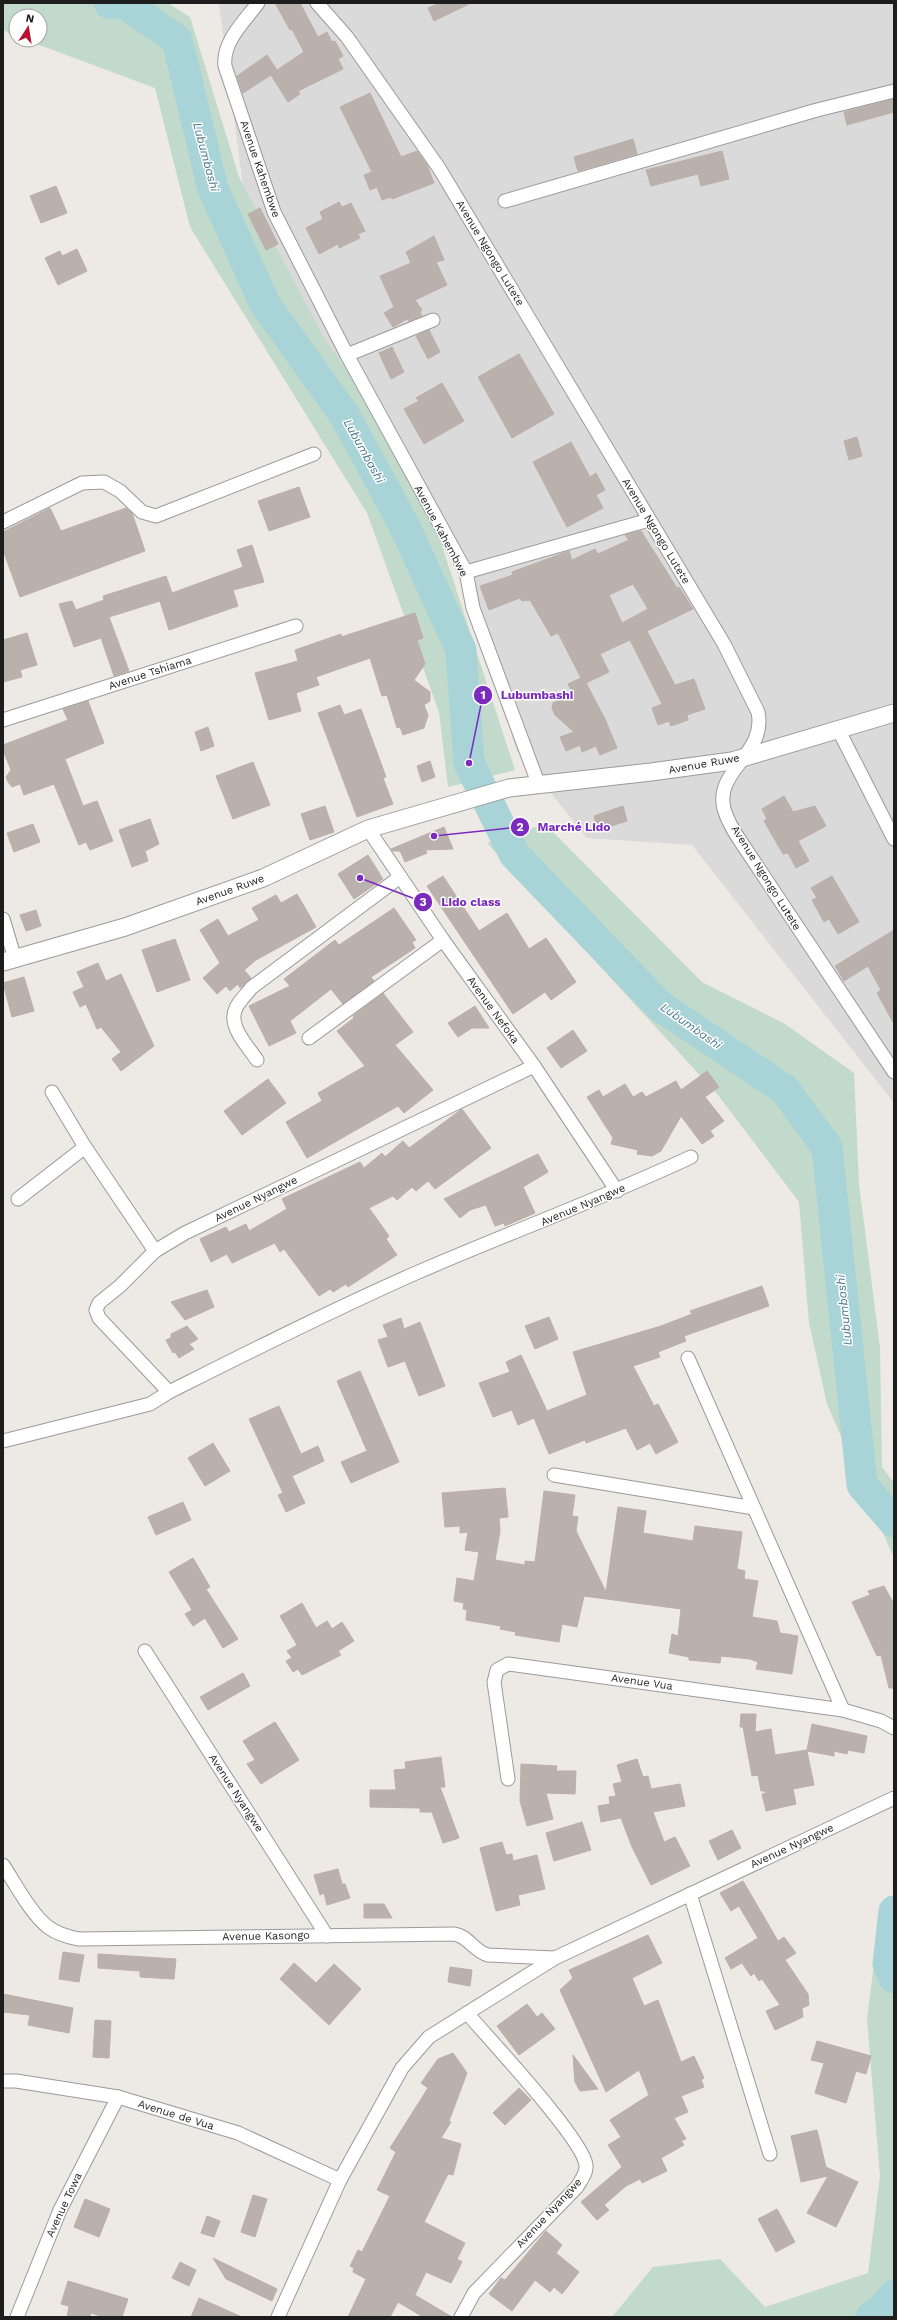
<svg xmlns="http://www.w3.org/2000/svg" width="897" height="2320" font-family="'Work Sans',sans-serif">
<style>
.residential{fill:#dbdada}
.wetland{fill:#c2dacb}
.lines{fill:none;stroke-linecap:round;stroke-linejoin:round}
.river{stroke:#a8d4d7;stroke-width:31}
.building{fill:#bab1ad;stroke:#beaea8;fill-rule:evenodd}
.minor-casing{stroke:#9a9a9a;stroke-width:15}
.tertiary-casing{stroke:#9a9a9a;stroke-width:19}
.minor{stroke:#fff;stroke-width:13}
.tertiary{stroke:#fff;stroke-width:17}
.labels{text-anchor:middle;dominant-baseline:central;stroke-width:3;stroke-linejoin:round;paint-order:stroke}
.street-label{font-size:11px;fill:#1d1d1d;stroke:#fff}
.water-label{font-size:12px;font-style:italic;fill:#49778d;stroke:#fff}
.leader{fill:none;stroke:#7b2cbf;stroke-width:1.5}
.callout-dot{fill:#7b2cbf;stroke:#fff;stroke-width:1.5}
.mark-label{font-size:12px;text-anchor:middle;font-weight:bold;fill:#fff}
.callout-label{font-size:12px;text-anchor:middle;font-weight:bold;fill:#7b2cbf;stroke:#fff;stroke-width:3;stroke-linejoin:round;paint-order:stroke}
</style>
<rect width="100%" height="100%" fill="#ede9e4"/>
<!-- residential -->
<polygon class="residential" points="219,3 894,3 894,1103 692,845 587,838 516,750 461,555 248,225"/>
<!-- wetland -->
<g class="wetland">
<polygon points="3,3 168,3 190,17 239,177 323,336 418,472 515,770 448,787 439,712 367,513 190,227 155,88 26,40 40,40 40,16 16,16 16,36 3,30"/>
<polygon points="545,824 702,982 785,1024 854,1073 859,1184 880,1348 882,1467 894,1483 894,1558 827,1404 809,1323 799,1202 718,1095 487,843"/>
<polygon points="894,1894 894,2317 612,2317 653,2267 720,2259 765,2307 868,2273 880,2176 867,2019 879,1924"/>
</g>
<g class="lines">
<!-- river -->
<g class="river">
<polyline points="109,3 126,4 177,40 213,189 265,304 345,416 404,525 461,650 469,763 514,854 660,1006 784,1089 827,1147 862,1485 894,1522"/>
<polyline points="894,1911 888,1964 894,1978"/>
<polyline points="871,2317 882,2310 894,2295"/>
</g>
</g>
<!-- building -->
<g class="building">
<polygon points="275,3 300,3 318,37 327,32 332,42 335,41 343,56 338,59 343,69 298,91 300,94 288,102 271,75 243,93 237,76 267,55 277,70 304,52 292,29 290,30"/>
<polygon points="440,3 471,3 434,21 428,8"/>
<polygon points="370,93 401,157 417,151 427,165 434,183 392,199 391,197 382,200 377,187 370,190 364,175 372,172 340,107"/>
<polygon points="894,99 894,112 847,125 844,112"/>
<polygon points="633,139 637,154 578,171 574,157"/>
<polygon points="722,151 729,179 701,186 698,174 651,186 646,170"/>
<polygon points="56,186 67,213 41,223 30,196"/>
<polygon points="339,202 342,207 351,203 365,231 358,234 360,238 339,248 338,244 319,254 306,228 323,219 320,212"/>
<polygon points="260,208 278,244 266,250 248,214"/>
<polygon points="434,236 444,260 436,262 447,285 415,300 422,310 420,312 422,316 409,321 407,319 393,327 384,313 394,307 380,276 411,263 406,252"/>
<polygon points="77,249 87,271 58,285 45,258 60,251 62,256"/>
<polygon points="429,330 440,352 428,359 416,336"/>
<polygon points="392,347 404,372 391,379 379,353"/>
<polygon points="519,354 554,414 512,438 478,377"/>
<polygon points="442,383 464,421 424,444 404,409 419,401 416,398"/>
<polygon points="857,437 862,456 849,460 844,441"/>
<polygon points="571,442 590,477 596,473 605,490 596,495 603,508 567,527 533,462"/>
<polygon points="299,487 310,517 269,531 258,501"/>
<polygon points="50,508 61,531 126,508 132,513 145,551 20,597 3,550 3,532"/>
<path d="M 641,531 L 677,588 L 679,587 L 693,609 L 647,631 L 675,685 L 694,679 L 705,709 L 687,715 L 688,720 L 671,726 L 669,721 L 658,725 L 652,708 L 662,704 L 630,640 L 600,654 L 609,672 L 586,683 L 605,719 L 617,748 L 600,755 L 596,746 L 582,752 L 580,745 L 566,751 L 560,737 L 574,732 L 555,715 L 552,708 L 553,703 L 573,694 L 568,684 L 581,678 L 558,633 L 551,636 L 530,600 L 522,601 L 520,598 L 489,610 L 480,586 L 513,575 L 512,572 L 569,551 L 572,560 L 595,549 L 598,554 L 629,540 L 625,535 ZM 633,584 L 648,609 L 622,623 L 609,595 Z"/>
<polygon points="252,545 264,582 233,590 238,606 169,630 160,601 109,617 129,671 114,676 101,638 74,647 59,604 72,601 76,610 104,600 103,596 166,576 172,593 243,567 237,550"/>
<polygon points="415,613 423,638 417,640 425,664 414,680 430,692 430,701 424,705 428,715 424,728 403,735 400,727 397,728 387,695 382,696 370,658 316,677 319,685 296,693 301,711 269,720 255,673 298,661 295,650 341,634 341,637"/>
<polygon points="27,633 37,665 20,670 22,677 3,682 3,640"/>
<polygon points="88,701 104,743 65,759 83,806 97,801 113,841 90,850 86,842 79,845 54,784 24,795 20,784 12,787 8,782 6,777 11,770 3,750 3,745 68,720 63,709"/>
<polygon points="340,705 344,715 361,709 386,777 383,778 393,804 357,817 318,713"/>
<polygon points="208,727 214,746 201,751 195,732"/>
<polygon points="430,761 435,777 422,782 417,766"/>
<polygon points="253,762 270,805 233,819 216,776"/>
<polygon points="784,796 793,812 815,806 826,826 798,841 809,861 796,868 788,853 783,854 764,821 767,819 762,809"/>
<polygon points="325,806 334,832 310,840 301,814"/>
<polygon points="623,806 627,821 598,830 594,816"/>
<polygon points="150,819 159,844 145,851 148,861 132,867 119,830"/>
<polygon points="33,824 40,842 14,852 7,833"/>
<polygon points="444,827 453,849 425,850 427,853 405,862 400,851 393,851 391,849"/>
<polygon points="368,855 383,879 354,899 338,874"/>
<polygon points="443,876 479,931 507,913 529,949 546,938 576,982 551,1000 545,992 513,1014 427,886"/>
<polygon points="832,876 859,922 838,934 829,919 824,922 812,900 817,898 811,888"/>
<polygon points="297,894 316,927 256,960 244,970 251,978 240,988 238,984 230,991 226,986 217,994 203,978 220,963 200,930 218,919 228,936 259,920 252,908 276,895 281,903"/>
<polygon points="394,908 416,940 412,942 415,948 371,977 374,981 343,1004 331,989 290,1021 296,1033 269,1046 249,1006 290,986 284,979 335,940 339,945"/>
<polygon points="36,910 41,926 26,931 20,915"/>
<polygon points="894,930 894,1024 877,993 881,990 868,966 844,981 835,966"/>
<polygon points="175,939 190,980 157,992 142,950"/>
<polygon points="98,963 106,981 121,974 154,1046 121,1071 112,1059 121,1052 101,1027 97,1029 86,1004 80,1007 73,992 84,987 77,972"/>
<polygon points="24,977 34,1011 12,1017 3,983"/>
<polygon points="383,993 413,1032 395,1045 433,1090 404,1113 398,1106 307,1158 286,1122 322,1101 318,1093 365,1066 337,1031 354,1018 353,1016"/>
<polygon points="475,1006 489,1028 472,1028 458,1037 448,1023"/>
<polygon points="573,1030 587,1051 561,1068 547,1048"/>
<polygon points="707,1071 719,1087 705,1097 724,1121 710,1131 714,1136 702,1144 681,1116 661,1151 652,1156 637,1154 638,1150 611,1144 613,1138 587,1097 599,1090 603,1097 625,1084 633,1097 642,1092 646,1097 676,1081 681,1090"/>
<polygon points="268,1079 286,1103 242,1135 224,1111"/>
<polygon points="462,1109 491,1148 435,1189 428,1181 416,1191 412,1187 397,1200 393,1196 369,1208 389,1236 386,1239 397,1255 348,1287 346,1284 333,1292 330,1289 319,1296 284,1249 280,1252 275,1243 232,1263 227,1254 211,1262 200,1239 226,1227 229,1232 246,1224 249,1231 287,1209 282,1199 360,1162 364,1168 382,1153 385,1157 403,1141 409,1148"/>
<polygon points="538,1154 548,1172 523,1187 535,1213 505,1226 504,1223 495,1226 486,1205 470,1210 460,1218 444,1199"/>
<polygon points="762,1286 769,1306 684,1336 686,1341 658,1352 660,1357 633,1366 654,1406 658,1404 678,1442 656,1454 650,1443 637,1450 626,1428 586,1443 585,1440 549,1454 534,1418 518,1425 512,1410 493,1417 479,1383 510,1372 506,1362 521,1355 547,1411 587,1395 573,1352 661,1326 692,1314 690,1311"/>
<polygon points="207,1290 214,1307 185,1320 171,1302"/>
<polygon points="549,1317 558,1339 535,1349 525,1326"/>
<polygon points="401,1318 404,1329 420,1322 445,1386 419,1396 405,1361 388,1367 378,1340 388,1337 383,1325"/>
<polygon points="187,1326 198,1339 189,1344 194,1349 179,1358 175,1352 173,1353 166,1340 171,1338 171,1334"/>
<polygon points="360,1371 399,1462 351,1483 341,1462 367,1451 337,1381"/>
<polygon points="279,1406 301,1454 318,1446 324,1461 292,1476 305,1503 286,1512 278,1495 283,1493 249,1419"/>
<polygon points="213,1443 230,1471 205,1486 188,1458"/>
<polygon points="505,1488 508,1517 499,1518 500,1531 495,1560 525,1565 525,1561 535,1562 544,1491 575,1495 572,1516 578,1517 576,1531 606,1592 618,1507 646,1511 643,1533 693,1541 695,1526 742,1532 737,1569 745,1571 744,1579 758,1581 752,1617 777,1621 780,1633 798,1636 792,1674 756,1669 758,1662 750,1659 721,1656 720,1663 689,1660 689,1657 669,1653 672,1634 678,1636 681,1609 584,1596 577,1627 562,1624 559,1642 515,1635 516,1632 500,1629 501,1626 466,1620 467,1610 463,1609 464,1603 454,1601 457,1578 474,1581 479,1552 465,1550 468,1532 460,1533 460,1526 445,1527 442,1493"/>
<polygon points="183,1502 191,1520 156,1535 148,1517"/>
<polygon points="193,1558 210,1587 206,1589 238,1639 223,1648 205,1618 193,1626 185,1614 192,1610 169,1572"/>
<polygon points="884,1586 894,1604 894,1688 889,1688 881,1655 877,1656 852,1602 870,1595 868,1591"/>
<polygon points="302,1603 316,1628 327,1621 332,1629 342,1622 354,1641 338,1651 341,1655 302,1675 298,1669 293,1672 286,1661 292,1658 287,1651 297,1645 280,1616"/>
<polygon points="243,1673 250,1686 208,1710 200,1697"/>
<polygon points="741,1714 756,1714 755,1732 771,1729 775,1755 807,1750 812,1724 867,1736 864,1753 848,1750 847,1754 834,1751 834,1756 807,1751 814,1785 793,1789 796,1804 766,1811 762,1794 766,1793 765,1791 761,1791 758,1775 752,1776 743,1727 740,1727"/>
<polygon points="275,1722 299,1760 261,1784 247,1764 255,1760 243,1741"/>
<polygon points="441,1757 445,1787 440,1787 459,1838 443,1843 432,1812 420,1812 420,1808 370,1807 370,1790 396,1790 394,1770 406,1769 405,1762"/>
<polygon points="637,1759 643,1777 648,1776 651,1789 680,1784 685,1806 653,1812 664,1842 675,1837 690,1866 651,1885 632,1847 621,1818 601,1822 598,1806 610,1804 609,1797 616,1796 613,1784 622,1782 617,1765"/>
<polygon points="521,1764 557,1766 556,1771 576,1771 575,1794 546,1793 553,1819 527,1826 520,1801"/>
<polygon points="582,1822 591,1850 554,1861 546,1833"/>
<polygon points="732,1830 741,1848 718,1860 709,1841"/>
<polygon points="502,1842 506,1855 512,1854 513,1861 537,1855 545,1889 518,1895 520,1905 496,1911 480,1848"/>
<polygon points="338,1869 342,1884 345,1884 350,1898 327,1905 324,1893 320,1895 314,1875"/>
<polygon points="743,1881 778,1941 784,1937 796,1953 785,1960 808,1994 809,2005 802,2008 803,2017 775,2030 766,2011 780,2005 762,1979 759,1981 754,1973 751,1976 742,1963 731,1969 725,1958 758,1938 739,1906 731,1911 720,1893"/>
<polygon points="364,1904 384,1904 392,1918 364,1918"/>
<polygon points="648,1935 662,1963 632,1978 644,2006 658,2000 681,2062 694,2056 704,2078 701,2080 704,2087 681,2096 688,2112 674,2118 686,2139 681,2141 684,2145 661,2158 667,2171 642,2183 640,2179 626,2186 604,2205 609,2210 597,2220 581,2202 622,2167 608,2145 621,2137 610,2120 649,2095 639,2070 606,2092 560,1990 573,1978 569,1970"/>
<polygon points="63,1952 84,1955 79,1982 59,1979"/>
<polygon points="98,1954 176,1959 174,1979 140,1977 140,1971 98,1968"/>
<polygon points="294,1963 316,1983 334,1964 361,1989 329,2025 280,1979"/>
<polygon points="450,1967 472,1970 470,1986 448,1982"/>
<polygon points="3,1994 73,2008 69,2033 28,2025 30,2015 3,2012"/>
<polygon points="527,2004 537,2017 542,2013 555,2029 519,2055 497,2026"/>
<polygon points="95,2020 111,2021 109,2058 93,2057"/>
<polygon points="817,2041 871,2056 866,2074 856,2071 846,2103 815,2093 824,2063 811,2060"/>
<polygon points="453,2053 467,2073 449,2121 451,2122 441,2138 461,2144 453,2175 448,2174 424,2222 465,2243 457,2259 462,2262 451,2283 426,2272 415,2295 452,2317 423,2317 398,2302 390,2317 348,2317 366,2279 353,2272 354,2268 350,2266 358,2250 362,2252 390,2196 377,2190 396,2152 390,2148 428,2088 421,2083 438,2059"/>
<polygon points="573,2055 598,2089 580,2091 575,2082"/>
<polygon points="519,2088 531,2100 505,2125 493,2113"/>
<polygon points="817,2130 826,2167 858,2182 836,2227 807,2213 828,2176 801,2182 791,2136"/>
<polygon points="253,2195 267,2199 255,2237 241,2232"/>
<polygon points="85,2199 110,2209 99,2237 74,2227"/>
<polygon points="777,2209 795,2242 776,2252 758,2219"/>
<polygon points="207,2216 220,2221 214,2237 201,2233"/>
<polygon points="546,2231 562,2245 556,2253 579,2272 562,2294 554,2287 550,2292 535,2280 512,2311 489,2294 501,2278 505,2280"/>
<polygon points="213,2258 277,2289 272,2301 226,2279"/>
<polygon points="180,2262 196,2270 189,2286 172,2278"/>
<polygon points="68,2281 128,2299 122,2317 104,2317 91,2313 90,2317 67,2317 69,2306 61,2304"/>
<polygon points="199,2298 242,2317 191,2317"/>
</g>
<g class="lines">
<defs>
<g id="minor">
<path d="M 258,3 C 244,22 222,42 225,66 L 274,212 L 347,355"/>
<path d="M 317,3 L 347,37 L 439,168 L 724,644 L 758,712 C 767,754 714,770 724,809 C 727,819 733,830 739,839 L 894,1072"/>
<polyline points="505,201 817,110 894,91"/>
<polyline points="433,320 347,355 466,572 473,608 538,783"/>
<polyline points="3,522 82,483 104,482 120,491 142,512 156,516 314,454"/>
<polyline points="466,572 649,520"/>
<polyline points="3,720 296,626"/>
<polyline points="838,729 894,839"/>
<polyline points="368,829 443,940 534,1066 617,1191"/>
<polyline points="3,919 15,959"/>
<polyline points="309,1038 443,940"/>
<path d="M 257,1060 C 248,1046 227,1026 236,1008 C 239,1001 247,994 251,988 L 400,877"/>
<polyline points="52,1092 85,1147 155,1251"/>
<polyline points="18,1199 85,1147"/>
<polyline points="688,1358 843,1710"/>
<polyline points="169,1392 99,1318 96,1310 99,1303 120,1286 155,1251 185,1233 534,1066"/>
<path d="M 3,1441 L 150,1404 L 169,1392 C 251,1351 332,1310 416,1273 C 508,1233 601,1199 691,1157"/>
<polyline points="554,1475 754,1508"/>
<polyline points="145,1651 327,1936"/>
<polyline points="508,1779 494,1682 497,1670 508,1664 843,1710 881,1721 894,1728"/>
<path d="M 3,1865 C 15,1883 31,1914 48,1927 C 57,1934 68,1937 79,1939 L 454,1934 C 469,1936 473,1951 488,1955 L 555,1958"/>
<polyline points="690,1894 770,2154"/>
<polyline points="3,2081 16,2081 118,2097 238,2133 340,2180"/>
<polyline points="17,2317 60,2210 118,2097"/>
<polyline points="278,2317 340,2180 402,2068 429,2037 555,1958 894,1798"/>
<path d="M 461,2317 L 474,2293 L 577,2187 C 581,2180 587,2173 586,2165 C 583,2139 489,2039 467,2013"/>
</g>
<polyline id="tertiary" points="3,962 125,927 263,878 368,829 509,788 651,772 732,761 894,713"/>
</defs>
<!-- minor casing -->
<use href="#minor" class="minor-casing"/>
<!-- tertiary casing -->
<use href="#tertiary" class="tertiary-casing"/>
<!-- minor -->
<use href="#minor" class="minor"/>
<!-- tertiary -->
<use href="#tertiary" class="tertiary"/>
</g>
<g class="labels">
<!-- street labels -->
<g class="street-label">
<text transform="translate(260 169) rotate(71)">Avenue Kahembwe</text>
<text transform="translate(490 253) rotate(59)">Avenue Ngongo Lutete</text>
<text transform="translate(441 531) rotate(62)">Avenue Kahembwe</text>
<text transform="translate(656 531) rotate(59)">Avenue Ngongo Lutete</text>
<text transform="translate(150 673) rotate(-18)">Avenue Tshiama</text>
<text transform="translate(704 764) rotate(-10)">Avenue Ruwe</text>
<text transform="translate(766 878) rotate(58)">Avenue Ngongo Lutete</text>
<text transform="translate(230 890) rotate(-20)">Avenue Ruwe</text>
<text transform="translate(493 1010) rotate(54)">Avenue Nefoka</text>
<text transform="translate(256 1199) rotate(-26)">Avenue Nyangwe</text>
<text transform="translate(583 1205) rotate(-23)">Avenue Nyangwe</text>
<text transform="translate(642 1682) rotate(8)">Avenue Vua</text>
<text transform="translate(236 1793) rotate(57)">Avenue Nyangwe</text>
<text transform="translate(792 1846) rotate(-25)">Avenue Nyangwe</text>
<text transform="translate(266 1936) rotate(-1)">Avenue Kasongo</text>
<text transform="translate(176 2115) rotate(17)">Avenue de Vua</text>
<text transform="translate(64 2205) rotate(-65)">Avenue Towa</text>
<text transform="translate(549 2213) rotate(-47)">Avenue Nyangwe</text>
</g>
<!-- water labels -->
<g class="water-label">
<text transform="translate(206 157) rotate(75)">Lubumbashi</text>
<text transform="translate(364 451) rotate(61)">Lubumbashi</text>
<text transform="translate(691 1026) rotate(35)">Lubumbashi</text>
<text transform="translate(844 1310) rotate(-96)">Lubumbashi</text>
</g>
</g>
<!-- callouts -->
<path class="leader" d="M469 763L483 695M434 836L520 827M360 878L423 902"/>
<g class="callout-dot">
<circle cx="469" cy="763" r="4"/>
<circle cx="434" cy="836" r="4"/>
<circle cx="360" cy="878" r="4"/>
<circle cx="483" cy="695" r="10"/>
<circle cx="520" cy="827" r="10"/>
<circle cx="423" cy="902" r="10"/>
</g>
<g class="mark-label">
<text x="483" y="699">1</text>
<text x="520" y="831">2</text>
<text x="423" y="906">3</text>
</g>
<g class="callout-label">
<text x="537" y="699">Lubumbashi</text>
<text x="574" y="831">Marché Lido</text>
<text x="471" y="906">Lido class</text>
</g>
<!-- border -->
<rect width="897" height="2320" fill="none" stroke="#1d1d1d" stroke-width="8"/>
<!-- north arrow -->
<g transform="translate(28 28) rotate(12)"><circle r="19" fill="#ffffff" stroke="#a5a5a5"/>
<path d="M0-3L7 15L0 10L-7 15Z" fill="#b7132f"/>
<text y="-6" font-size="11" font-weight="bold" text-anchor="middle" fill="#1d1d1d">N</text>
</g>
</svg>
